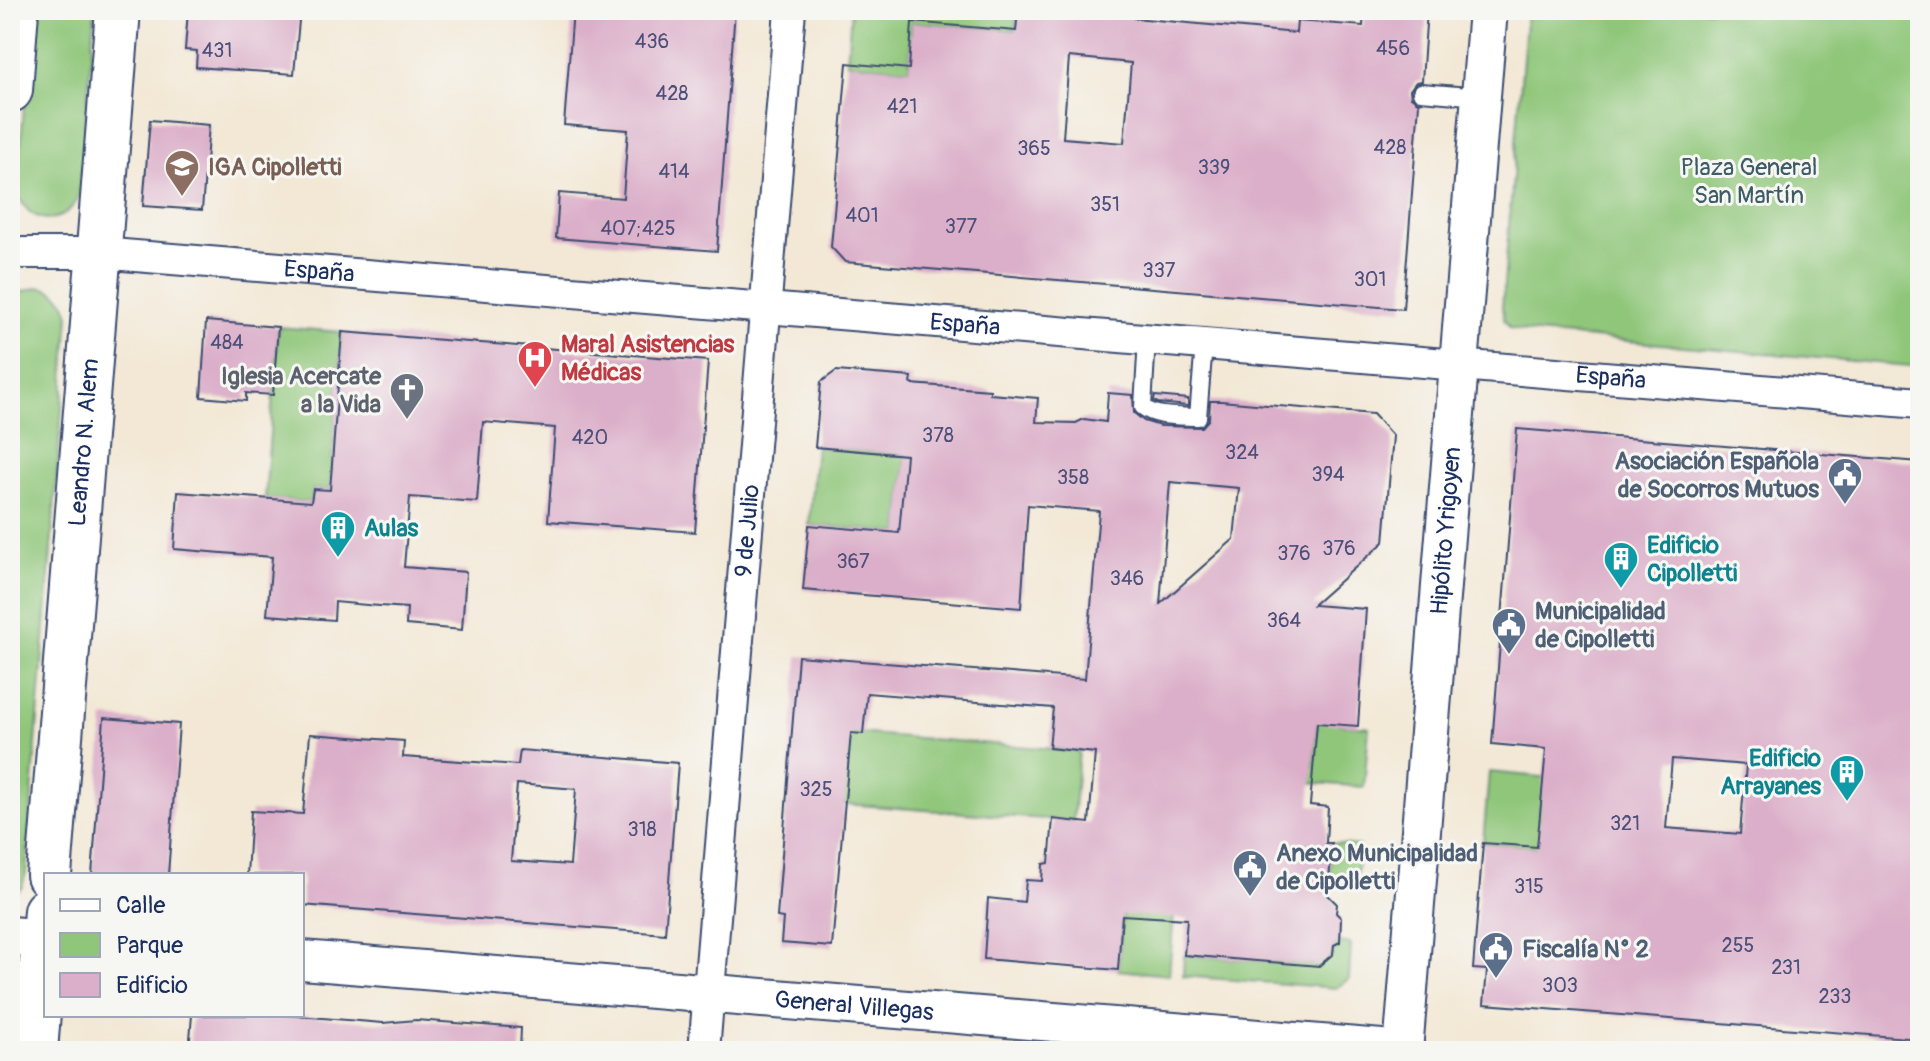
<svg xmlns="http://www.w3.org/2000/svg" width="1930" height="1061" font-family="Pangolin,sans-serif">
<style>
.green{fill:#8fc679;stroke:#557a6c;stroke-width:2}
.building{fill:#dbafc9;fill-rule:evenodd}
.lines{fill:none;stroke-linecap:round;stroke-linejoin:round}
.service-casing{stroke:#3b4b70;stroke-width:20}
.minor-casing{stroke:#3b4b70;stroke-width:34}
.tertiary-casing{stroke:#3b4b70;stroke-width:42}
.secondary-casing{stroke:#3b4b70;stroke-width:48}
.service{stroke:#fff;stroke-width:16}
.minor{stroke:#fff;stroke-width:30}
.tertiary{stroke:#fff;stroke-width:38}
.secondary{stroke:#fff;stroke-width:44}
.labels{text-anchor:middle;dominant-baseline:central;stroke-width:6;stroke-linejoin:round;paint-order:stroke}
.number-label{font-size:20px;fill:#4b4f79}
.education-label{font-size:24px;font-weight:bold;fill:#785e54;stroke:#f6f6f2;text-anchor:start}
.park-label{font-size:24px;fill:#3e5c66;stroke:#f6f6f2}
.street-label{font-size:24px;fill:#1b2f5e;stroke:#f6f6f2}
.health-label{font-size:24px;font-weight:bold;fill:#be3a42;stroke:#f6f6f2;text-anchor:start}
.worship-label{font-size:24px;font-weight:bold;fill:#5b616d;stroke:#f6f6f2;text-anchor:end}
.service-label{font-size:24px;font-weight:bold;fill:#4e5e75;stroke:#f6f6f2;text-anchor:start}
.culture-label{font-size:24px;font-weight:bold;fill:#0d838f;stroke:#f6f6f2;text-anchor:start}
</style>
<rect width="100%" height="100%" fill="#f6f6f2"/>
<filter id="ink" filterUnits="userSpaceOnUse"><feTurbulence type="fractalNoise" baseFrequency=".0125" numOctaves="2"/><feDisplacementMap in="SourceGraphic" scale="16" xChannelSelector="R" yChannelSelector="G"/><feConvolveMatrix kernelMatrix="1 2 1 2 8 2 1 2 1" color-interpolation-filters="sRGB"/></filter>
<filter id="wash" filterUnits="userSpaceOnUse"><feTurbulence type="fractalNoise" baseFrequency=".006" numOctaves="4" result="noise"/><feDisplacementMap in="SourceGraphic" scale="32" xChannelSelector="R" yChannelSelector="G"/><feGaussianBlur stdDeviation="1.8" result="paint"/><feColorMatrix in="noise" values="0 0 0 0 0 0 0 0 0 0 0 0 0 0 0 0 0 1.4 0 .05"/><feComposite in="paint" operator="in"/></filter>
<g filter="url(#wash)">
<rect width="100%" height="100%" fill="#f3e8d6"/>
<!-- green -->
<g class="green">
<path d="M 32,10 L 95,10 L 79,195 C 65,229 26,226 17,190 Z"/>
<polygon points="851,10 1017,10 1016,31 912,22 909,69 847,63"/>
<polygon points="1527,10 1920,10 1920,367 1536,333 1510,328 1504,320 1502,308"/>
<path d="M 40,287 C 57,290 66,300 69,316 L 26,873 L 22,887 L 10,898 L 10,304 L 21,292 Z"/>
<polygon points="278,327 342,332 330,490 313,489 311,502 265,499"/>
<polygon points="816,447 906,455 899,533 809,525"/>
<polygon points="1319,699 1338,724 1369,727 1364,787 1279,780 1279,765 1313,767"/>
<polygon points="793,728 1079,751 1073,821 844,804"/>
<polygon points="1489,772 1637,786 1582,851 1483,843"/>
<polygon points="1332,843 1359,846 1356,886 1329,884"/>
<polygon points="1127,860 1178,864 1169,975 1118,970"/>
<polygon points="1340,942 1351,944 1349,979 1336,988 1183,976 1184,955 1312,965 1333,955 1334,945"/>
</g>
<g id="blocks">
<!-- building -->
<g class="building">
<polygon points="188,10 300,10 294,74 196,67 197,51 185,50"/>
<polygon points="573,10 735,10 717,251 556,238 559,193 623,198 628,130 564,125"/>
<path d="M 1018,10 L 1135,10 L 1134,18 L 1296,33 L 1297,21 L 1363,26 L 1364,10 L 1427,10 L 1422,81 L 1416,82 L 1410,90 L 1411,97 L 1419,103 L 1403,309 L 845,262 L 831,247 L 847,63 L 909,69 L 912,22 L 1016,31 ZM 1069,57 L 1131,63 L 1124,143 L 1063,138 Z"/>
<polygon points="150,120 209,125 202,210 143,206"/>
<polygon points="206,321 278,327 273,395 246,393 246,401 201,397"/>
<polygon points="342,332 708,361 695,532 548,521 555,428 483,422 477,502 410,497 404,567 466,572 462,630 406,625 407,608 367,605 335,602 334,620 267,615 272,557 174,549 178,492 311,502 313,489 330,490"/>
<path d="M 836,371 L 912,377 L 911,384 L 990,390 L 990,394 L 1038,398 L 1036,422 L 1076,423 L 1084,419 L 1106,422 L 1108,393 L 1133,395 L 1134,413 L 1144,421 L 1160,426 L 1202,427 L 1209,419 L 1210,401 L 1221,401 L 1373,414 L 1393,436 L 1384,542 L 1313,605 L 1366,609 L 1358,726 L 1317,723 L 1310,805 L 1328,807 L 1326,843 L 1332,843 L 1328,895 L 1337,904 L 1336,913 L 1341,918 L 1340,942 L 1334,945 L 1333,954 L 1319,966 L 1184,955 L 1187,919 L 1122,915 L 1118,970 L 984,959 L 988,898 L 1024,902 L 1026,880 L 1042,881 L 1043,864 L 1049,863 L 1053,819 L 1089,823 L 1095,753 L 1049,748 L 1053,708 L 867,693 L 863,734 L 851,733 L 832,947 L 781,943 L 783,918 L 777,917 L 798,656 L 1085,679 L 1099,511 L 1028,505 L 1021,608 L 803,590 L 809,525 L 899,533 L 906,455 L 815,447 L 821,382 ZM 1170,482 L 1239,488 L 1234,539 L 1160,604 Z"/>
<polygon points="1155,396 1188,399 1188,406 1158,403 1154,401"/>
<path d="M 1517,429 L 1920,462 L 1920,1039 L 1484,1004 L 1487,970 L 1473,969 L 1483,843 L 1537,847 L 1546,749 L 1492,744 ZM 1672,759 L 1746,765 L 1740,834 L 1666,828 Z"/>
<polygon points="104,718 179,724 168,875 92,875"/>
<path d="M 310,734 L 404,741 L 403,757 L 518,765 L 520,750 L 678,763 L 665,934 L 302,905 L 302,875 L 247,875 L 251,811 L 303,814 ZM 517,784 L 576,789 L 570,865 L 511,861 Z"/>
<polygon points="192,1015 286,1015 383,1023 416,1020 521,1028 520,1051 189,1051"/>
</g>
</g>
</g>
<g filter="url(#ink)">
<use href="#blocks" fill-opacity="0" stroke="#3b4b70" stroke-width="2"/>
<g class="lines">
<defs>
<g id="service">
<polyline points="1421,92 1481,97"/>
<path d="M 1147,339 L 1143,407 C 1156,418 1181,416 1198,417 L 1204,344"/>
</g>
<g id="minor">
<path id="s1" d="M 10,253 L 99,253 L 1920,403"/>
<path id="s2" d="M 704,1051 L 790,10"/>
</g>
<g id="tertiary">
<polyline points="10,936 46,939"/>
<path id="s3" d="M 302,960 L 1406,1051"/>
<path id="s4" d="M 1403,1051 L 1488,10"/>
</g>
<g id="secondary">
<polyline points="10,90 16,10"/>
<path id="s5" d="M 49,875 L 118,10"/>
<polyline points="35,1051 46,911"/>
</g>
</defs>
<!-- service casing -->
<use href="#service" class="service-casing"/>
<!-- minor casing -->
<use href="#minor" class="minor-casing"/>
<!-- tertiary casing -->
<use href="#tertiary" class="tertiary-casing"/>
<!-- secondary casing -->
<use href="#secondary" class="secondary-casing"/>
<!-- service -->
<use href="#service" class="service"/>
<!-- minor -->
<use href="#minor" class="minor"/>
<!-- tertiary -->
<use href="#tertiary" class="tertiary"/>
<!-- secondary -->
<use href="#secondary" class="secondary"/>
</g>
</g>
<!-- icons -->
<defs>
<symbol id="university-pin" viewBox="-11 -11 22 30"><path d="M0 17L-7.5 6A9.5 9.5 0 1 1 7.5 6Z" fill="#8d6e63" stroke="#f6f6f2"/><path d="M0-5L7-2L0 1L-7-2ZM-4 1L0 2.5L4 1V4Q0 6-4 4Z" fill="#fff"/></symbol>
<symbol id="hospital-pin" viewBox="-11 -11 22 30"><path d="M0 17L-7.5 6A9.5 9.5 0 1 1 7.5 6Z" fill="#e0444e" stroke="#f6f6f2"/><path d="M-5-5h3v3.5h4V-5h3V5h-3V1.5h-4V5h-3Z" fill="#fff"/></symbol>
<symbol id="church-pin" viewBox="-11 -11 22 30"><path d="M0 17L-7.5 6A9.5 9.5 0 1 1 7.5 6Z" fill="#6b7280" stroke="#f6f6f2"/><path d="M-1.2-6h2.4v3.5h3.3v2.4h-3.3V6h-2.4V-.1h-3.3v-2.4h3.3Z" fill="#fff"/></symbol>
<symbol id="civic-pin" viewBox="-11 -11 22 30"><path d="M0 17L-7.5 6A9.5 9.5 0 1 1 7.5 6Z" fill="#5c6f8a" stroke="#f6f6f2"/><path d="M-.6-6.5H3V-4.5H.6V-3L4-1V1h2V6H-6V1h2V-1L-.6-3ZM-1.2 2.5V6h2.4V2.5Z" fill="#fff"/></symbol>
<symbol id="building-pin" viewBox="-11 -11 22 30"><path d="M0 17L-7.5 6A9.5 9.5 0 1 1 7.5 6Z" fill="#0f9aa8" stroke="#f6f6f2"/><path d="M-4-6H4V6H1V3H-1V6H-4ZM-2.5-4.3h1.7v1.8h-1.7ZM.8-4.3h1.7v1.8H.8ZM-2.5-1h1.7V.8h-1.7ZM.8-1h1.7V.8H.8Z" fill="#fff"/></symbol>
</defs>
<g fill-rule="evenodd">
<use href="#university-pin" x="162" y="147" width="40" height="54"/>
<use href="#hospital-pin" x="515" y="338" width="40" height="54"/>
<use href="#church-pin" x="387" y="370" width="40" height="54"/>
<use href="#civic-pin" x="1825" y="455" width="40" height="54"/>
<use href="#building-pin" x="318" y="508" width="40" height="54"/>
<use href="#building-pin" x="1601" y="539" width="40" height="54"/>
<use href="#civic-pin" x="1489" y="605" width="40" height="54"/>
<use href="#building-pin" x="1827" y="752" width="40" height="54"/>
<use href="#civic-pin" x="1230" y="847" width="40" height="54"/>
<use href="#civic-pin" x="1476" y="929" width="40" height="54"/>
</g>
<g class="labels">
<!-- number labels -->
<g class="number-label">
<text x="652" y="41">436</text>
<text x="1393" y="48">456</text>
<text x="217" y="50">431</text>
<text x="672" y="93">428</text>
<text x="902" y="106">421</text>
<text x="1390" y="147">428</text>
<text x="1034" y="148">365</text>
<text x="1214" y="167">339</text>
<text x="674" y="171">414</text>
<text x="1105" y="204">351</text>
<text x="862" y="215">401</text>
<text x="961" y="226">377</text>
<text x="638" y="228">407;425</text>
<text x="1159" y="270">337</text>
<text x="1370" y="279">301</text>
<text x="227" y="342">484</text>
<text x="938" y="435">378</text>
<text x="590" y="437">420</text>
<text x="1242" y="452">324</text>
<text x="1328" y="474">394</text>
<text x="1073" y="477">358</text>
<text x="1339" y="548">376</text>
<text x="1294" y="553">376</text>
<text x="853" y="561">367</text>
<text x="1127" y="578">346</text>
<text x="1284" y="620">364</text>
<text x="816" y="789">325</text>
<text x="1625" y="823">321</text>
<text x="642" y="829">318</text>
<text x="1529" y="886">315</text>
<text x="1738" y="945">255</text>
<text x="1786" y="967">231</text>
<text x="1560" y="985">303</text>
<text x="1835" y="996">233</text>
</g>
<!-- education labels -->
<g class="education-label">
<text x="208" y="167">IGA Cipolletti</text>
</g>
<!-- park labels -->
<g class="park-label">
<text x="1749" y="167">Plaza General<tspan x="1749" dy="28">San Martín</tspan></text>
</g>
<!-- street labels -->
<g class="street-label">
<text stroke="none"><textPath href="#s1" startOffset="310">España</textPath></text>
<text stroke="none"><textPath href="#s1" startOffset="958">España</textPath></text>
<text stroke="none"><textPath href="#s1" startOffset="1606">España</textPath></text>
<text stroke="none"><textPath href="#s5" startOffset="434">Leandro N. Alem</textPath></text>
<text stroke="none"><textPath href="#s4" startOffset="522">Hipólito Yrigoyen</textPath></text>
<text stroke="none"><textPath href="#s2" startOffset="522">9 de Julio</textPath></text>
<text stroke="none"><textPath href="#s3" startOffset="554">General Villegas</textPath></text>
</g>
<!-- health labels -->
<g class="health-label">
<text x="561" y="344">Maral Asistencias<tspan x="561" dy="28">Médicas</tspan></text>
</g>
<!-- worship labels -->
<g class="worship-label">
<text x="381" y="376">Iglesia Acercate<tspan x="381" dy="28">a la Vida</tspan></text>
</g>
<!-- service labels -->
<g class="service-label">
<text x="1819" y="461" text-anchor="end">Asociación Española<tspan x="1819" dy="28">de Socorros Mutuos</tspan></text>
<text x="1535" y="611">Municipalidad<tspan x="1535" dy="28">de Cipolletti</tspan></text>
<text x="1276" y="853">Anexo Municipalidad<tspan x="1276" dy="28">de Cipolletti</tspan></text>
<text x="1522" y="949">Fiscalía N° 2</text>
</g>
<!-- culture labels -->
<g class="culture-label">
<text x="364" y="528">Aulas</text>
<text x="1647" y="545">Edificio<tspan x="1647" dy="28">Cipolletti</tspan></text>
<text x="1821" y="758" text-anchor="end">Edificio<tspan x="1821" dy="28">Arrayanes</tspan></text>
</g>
</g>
<!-- margin -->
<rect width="1930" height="1061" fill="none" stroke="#f6f6f2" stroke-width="40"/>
<!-- legend -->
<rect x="44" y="873" width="260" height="144" fill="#f6f6f2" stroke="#9ea6b7" stroke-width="2"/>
<rect x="60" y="899" width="40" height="12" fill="#ffffff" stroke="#9ea6b7" stroke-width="2"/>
<text x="116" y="913" font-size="24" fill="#1b2f5e">Calle</text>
<rect x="60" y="933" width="40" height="24" fill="#8fc679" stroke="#9ea6b7" stroke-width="2"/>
<text x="116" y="953" font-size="24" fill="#1b2f5e">Parque</text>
<rect x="60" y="973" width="40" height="24" fill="#dbafc9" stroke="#9ea6b7" stroke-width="2"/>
<text x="116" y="993" font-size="24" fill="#1b2f5e">Edificio</text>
</svg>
